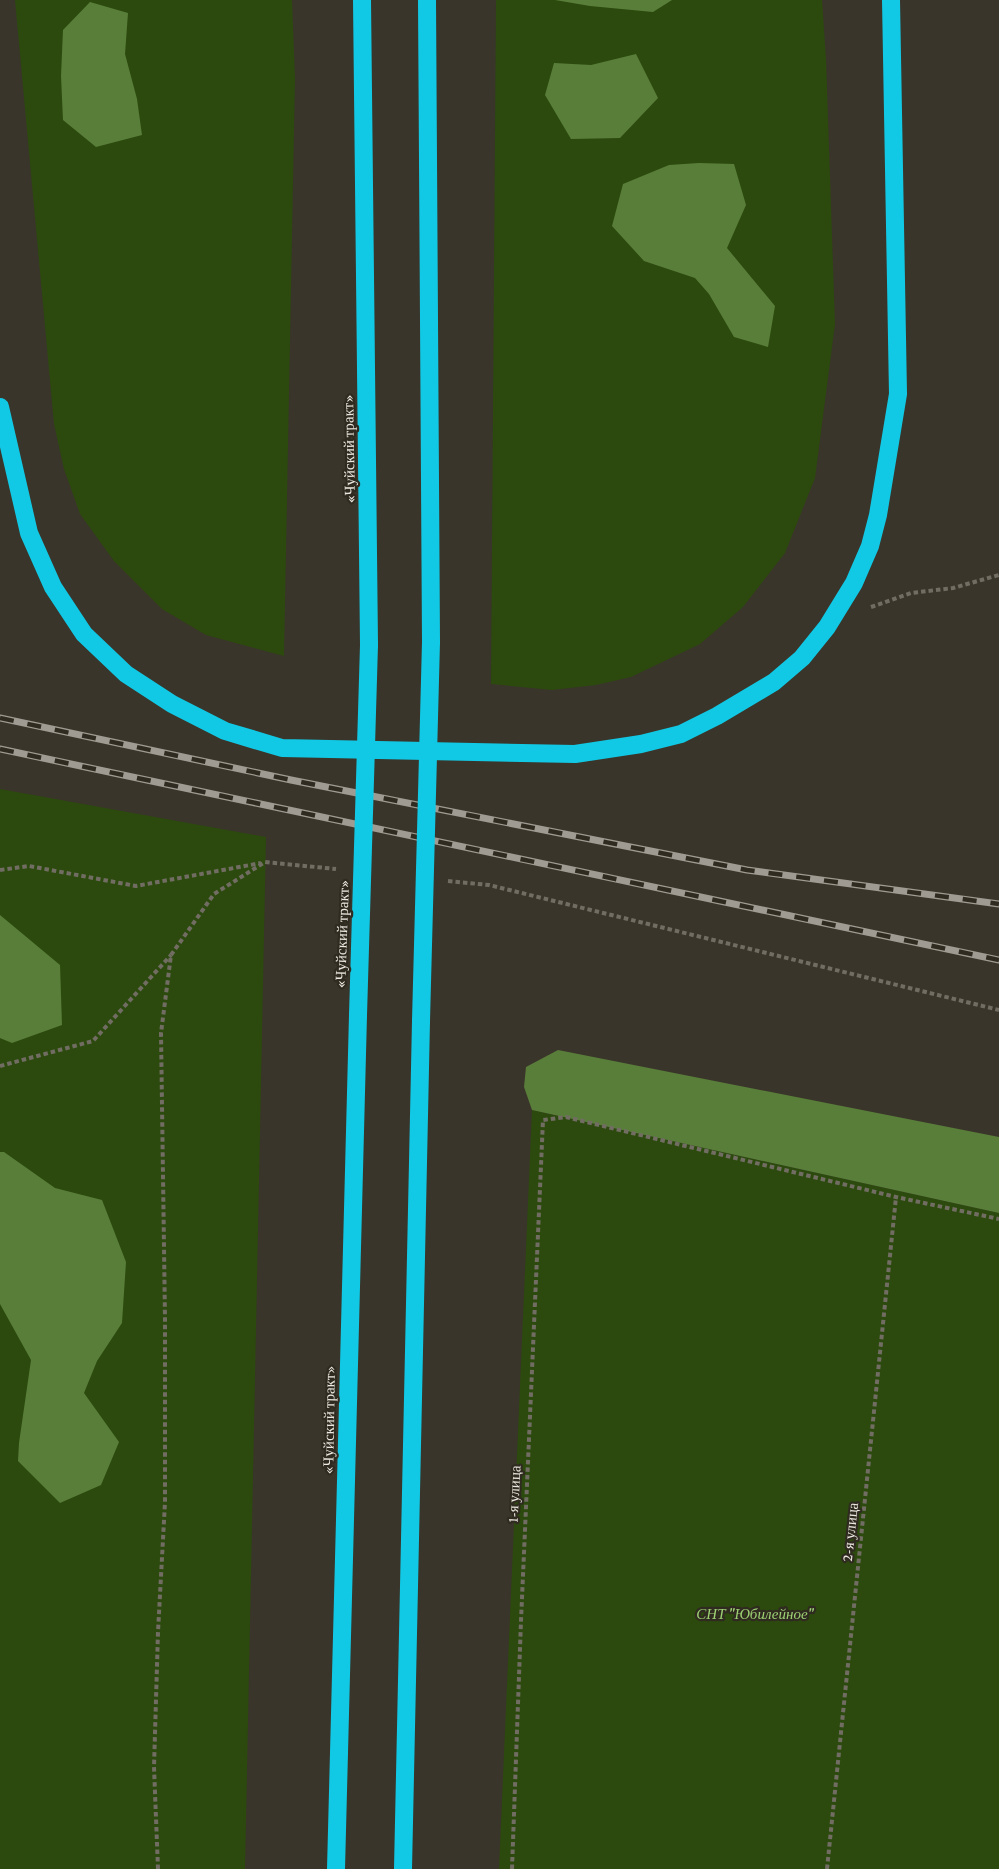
<svg xmlns="http://www.w3.org/2000/svg" width="999" height="1869" font-family="'Crimson Pro',serif">
<style>
.green{fill:#2c4a0e}
.forest{fill:#597e3a}
.lines{fill:none;stroke-linecap:round;stroke-linejoin:round}
.path{stroke:#716d63;stroke-width:4;stroke-dasharray:4.5 3;stroke-linecap:butt}
.highway{stroke:#12c9e5;stroke-width:18}
.rail-casing{stroke:#9f9b92;stroke-width:7}
.rail{stroke:#302b20;stroke-width:4.5;stroke-dasharray:14;stroke-linecap:butt}
.highway-bridge{stroke:#12c9e5;stroke-width:18}
.labels{text-anchor:middle;dominant-baseline:central;stroke-width:4.5;stroke-linejoin:round;paint-order:stroke}
.street-label{font-size:15px;fill:#ece8e1;stroke:#302b20}
.park-label{font-size:15px;font-style:italic;fill:#9dd173;stroke:#302b20}
</style>
<rect width="100%" height="100%" fill="#3a352a"/>
<!-- green -->
<g class="green">
<polygon points="15,0 292,0 295,78 284,656 206,635 162,609 114,561 80,514 64,469 54,424"/>
<polygon points="496,0 822,0 826,59 835,324 815,478 785,553 743,607 700,644 631,677 596,685 552,690 491,684"/>
<polygon points="0,789 266,837 245,1869 0,1869"/>
<polygon points="532,1110 999,1213 999,1869 499,1869"/>
</g>
<!-- forest -->
<g class="forest">
<polygon points="555,0 672,0 653,12 590,6"/>
<polygon points="90,2 128,13 125,54 137,99 142,135 96,147 63,120 61,76 63,30"/>
<polygon points="636,54 658,98 620,138 571,139 545,95 554,63 591,65"/>
<polygon points="699,163 734,164 746,205 727,248 775,306 768,347 734,337 709,294 695,278 644,261 612,226 623,184 669,165"/>
<polygon points="0,915 60,965 62,1025 12,1043 0,1038"/>
<polygon points="558,1050 999,1137 999,1213 532,1110 524,1087 526,1067"/>
<polygon points="0,1152 4,1152 55,1188 102,1200 126,1262 122,1323 97,1361 84,1393 119,1442 101,1485 60,1503 18,1461 19,1443 31,1360 0,1304"/>
</g>
<g class="lines">
<!-- path -->
<g class="path">
<polyline points="871,607 911,593 953,588 999,575"/>
<polyline points="0,870 29,866 136,886 261,863"/>
<polyline points="448,881 489,885 999,1010"/>
<polyline points="0,1066 93,1041 171,955"/>
<polyline points="158,1869 154,1767 158,1632 165,1502 165,1319 161,1033 171,955 214,894 265,862 336,869"/>
<polyline points="512,1869 521,1621 543,1120 566,1117 896,1197 999,1219"/>
<polyline points="827,1869 896,1197"/>
</g>
<!-- highway -->
<g class="highway">
<polyline points="362,0 369,645"/>
<polyline points="427,0 431,642"/>
<polyline points="0,407 29,533 53,587 84,634 126,674 172,704 225,731 282,748 575,754 641,744 681,734 717,716 774,682 802,658 827,627 854,583 870,546 878,515 898,394 891,0"/>
<polyline points="336,1869 358,1015"/>
<polyline points="403,1869 421,1021"/>
</g>
<defs>
<g id="rail">
<polyline points="0,718 291,780 747,870 999,904"/>
<polyline points="0,749 999,960"/>
</g>
</defs>
<!-- rail casing -->
<use href="#rail" class="rail-casing"/>
<!-- rail -->
<use href="#rail" class="rail"/>
<!-- highway-bridge -->
<g class="highway-bridge">
<polyline points="358,1015 369,645"/>
<polyline points="421,1021 431,642"/>
</g>
</g>
<g class="labels">
<!-- street labels -->
<g class="street-label">
<text transform="translate(349 449) rotate(-91)">«Чуйский тракт»</text>
<text transform="translate(342 934) rotate(-88)">«Чуйский тракт»</text>
<text transform="translate(329 1420) rotate(-89)">«Чуйский тракт»</text>
<text transform="translate(514 1494) rotate(-87)">1-я улица</text>
<text transform="translate(850 1532) rotate(-84)">2-я улица</text>
</g>
<!-- park labels -->
<g class="park-label">
<text x="755" y="1614">СНТ "Юбилейное"</text>
</g>
</g>
</svg>
